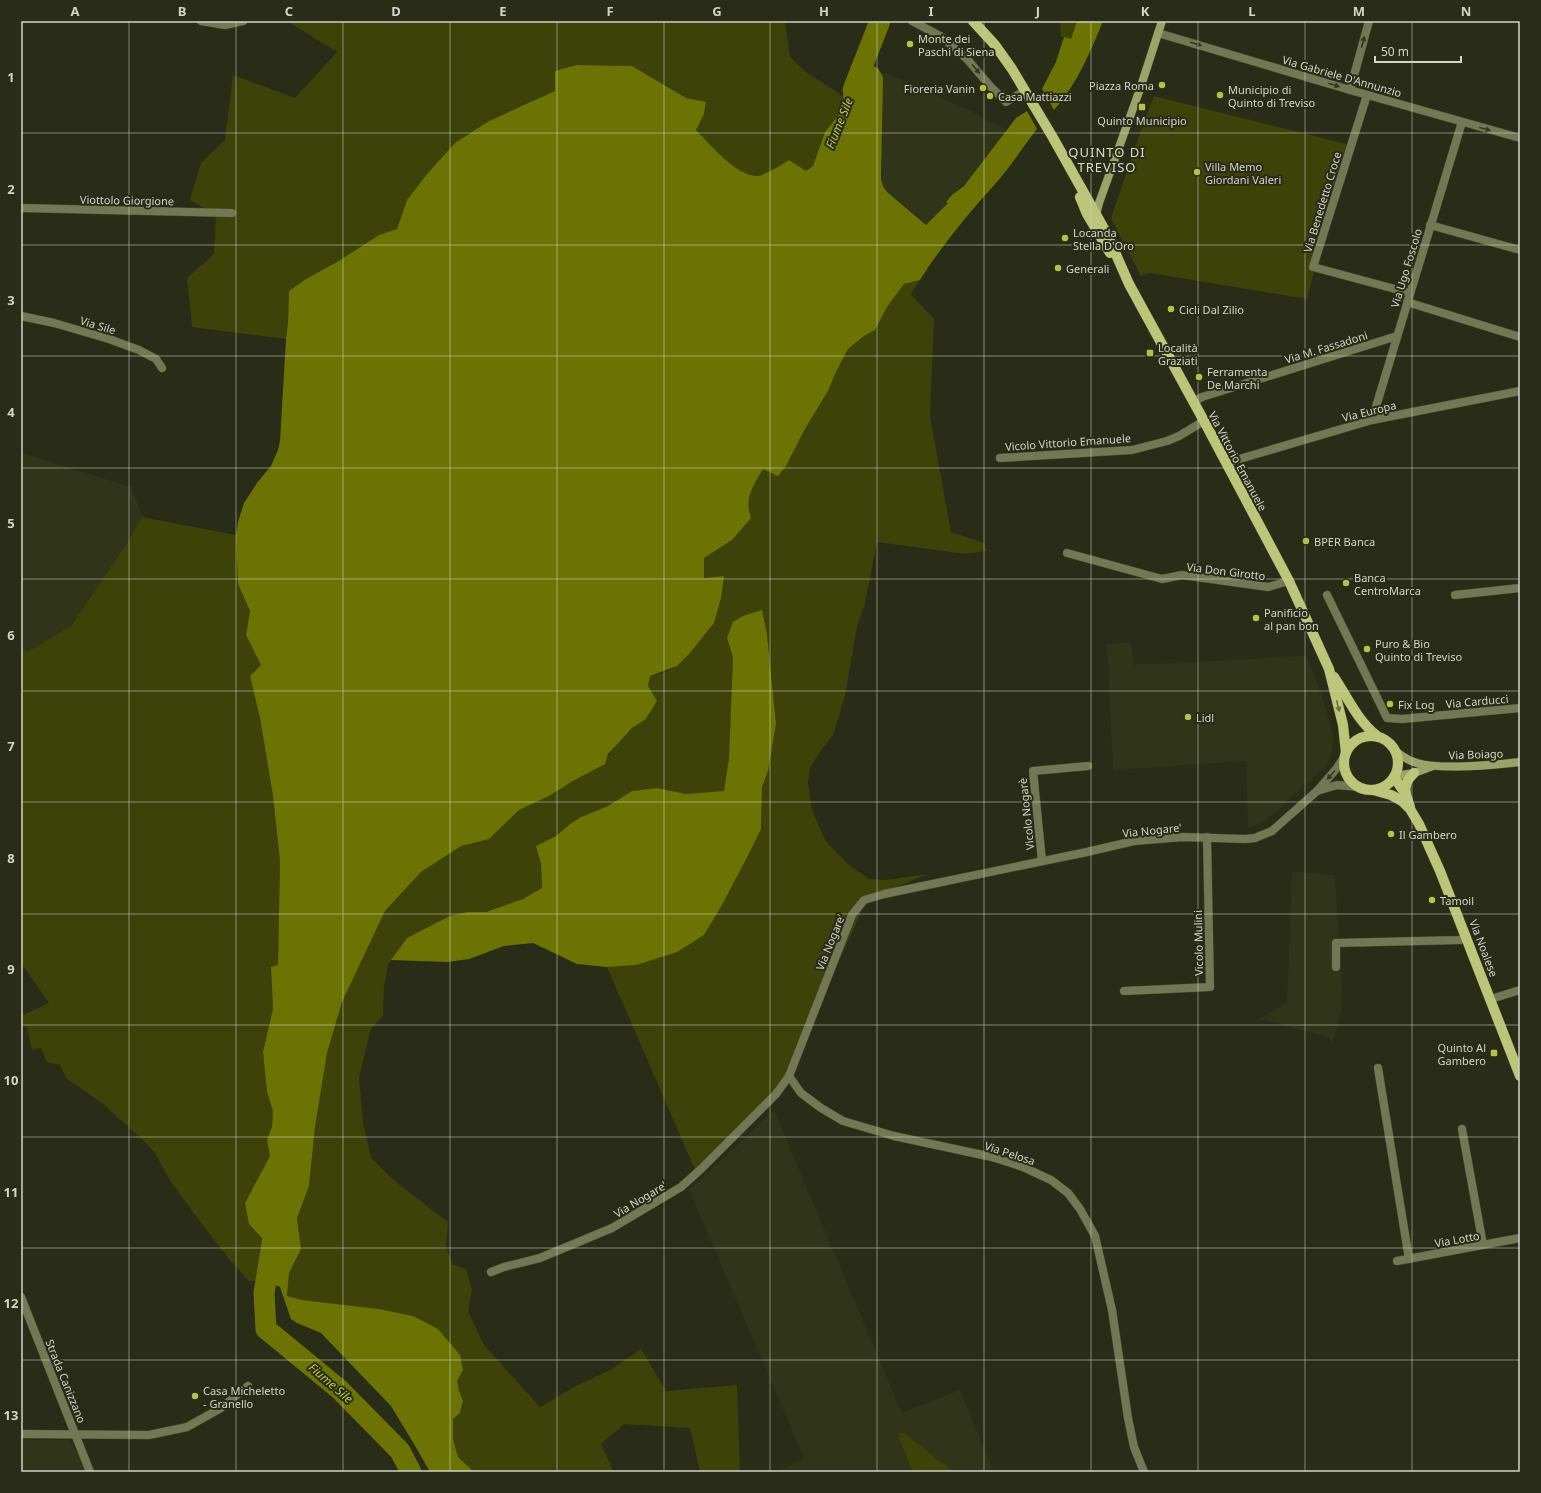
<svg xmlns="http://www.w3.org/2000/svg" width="1541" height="1493" font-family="'Noto Sans',sans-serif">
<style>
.built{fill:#303418}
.green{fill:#3c4208}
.water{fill:#6b7403}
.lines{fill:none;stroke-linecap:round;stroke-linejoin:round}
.river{stroke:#6b7403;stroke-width:21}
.minor-casing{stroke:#444733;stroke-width:9}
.tertiary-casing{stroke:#444733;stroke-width:9}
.secondary-casing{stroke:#444733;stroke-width:9}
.primary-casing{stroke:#444733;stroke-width:11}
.minor{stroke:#727853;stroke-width:8}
.tertiary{stroke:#727853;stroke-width:8}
.secondary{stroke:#9ba468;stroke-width:8}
.primary{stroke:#bbc678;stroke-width:10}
.oneway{fill:#343720}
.oneway2{fill:#6b7143}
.grid{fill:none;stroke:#d1d4c7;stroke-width:1;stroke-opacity:0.55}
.poi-dot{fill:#b4c24a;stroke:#292c17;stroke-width:1.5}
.labels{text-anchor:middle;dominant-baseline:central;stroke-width:4;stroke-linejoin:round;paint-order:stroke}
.poi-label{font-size:11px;fill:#d1d4c7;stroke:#292c17;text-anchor:start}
.street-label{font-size:11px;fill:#d1d4c7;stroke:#292c17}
.water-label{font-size:12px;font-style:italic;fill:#bbc94a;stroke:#292c17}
.quarter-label{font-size:13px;letter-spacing:1px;fill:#dadfc5;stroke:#292c17}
.neatline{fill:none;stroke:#d1d4c7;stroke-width:1.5}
.grid-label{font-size:13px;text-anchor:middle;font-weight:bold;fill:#d1d4c7}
</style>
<rect width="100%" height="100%" fill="#292c17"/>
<!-- built -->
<g class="built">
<polygon points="884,72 973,112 1007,130 964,186 952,195 948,202 926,225 887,192 882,184 882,74"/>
<polygon points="21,453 131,487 143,517 142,517 129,540 95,592 71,626 27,652 21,647"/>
<polygon points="1131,642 1134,665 1307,656 1324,702 1333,735 1332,752 1328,762 1320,772 1265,821 1248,828 1246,761 1113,770 1107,644"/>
<polygon points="1292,872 1335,875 1343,1004 1332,1044 1330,1038 1262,1019 1256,1022 1256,1021 1287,1002"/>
<polygon points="774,1110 902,1413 960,1390 994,1472 777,1472 804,1458 689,1190"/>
<polygon points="21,1440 69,1440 80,1459 85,1472 21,1472"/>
</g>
<!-- green -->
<g class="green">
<path d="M 287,21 L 785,21 L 790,57 L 806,72 L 843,96 L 846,106 L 825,132 L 813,166 L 806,171 L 789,160 C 782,164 766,175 759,176 C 735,177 711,146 696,130 L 704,114 L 706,102 L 686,98 L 632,66 L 576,65 L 555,71 L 555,91 L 489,121 L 455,143 L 427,174 L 407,200 L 397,229 L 379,235 L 337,262 L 306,279 L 289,291 L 288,322 L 286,339 L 192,327 L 187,278 L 214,254 L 216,215 L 190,200 L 201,163 L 225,140 L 233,75 L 295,98 L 337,52 Z"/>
<polygon points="1060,21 1077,21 1071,39 1061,37"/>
<polygon points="1154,96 1347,144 1307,299 1150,273 1141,276 1111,218 1143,124"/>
<path d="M 920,280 L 911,294 L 934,319 L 930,416 L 951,532 L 984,543 L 987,551 L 965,554 L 877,542 L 865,603 L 857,627 L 845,696 L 833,735 L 821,750 L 810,768 L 808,782 L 812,810 L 825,840 L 849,865 L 869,879 L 886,880 L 928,874 L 867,899 L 838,963 L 828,969 L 789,1076 L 696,1172 L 607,967 L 636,965 L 704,935 L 722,905 L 748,857 L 761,829 L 762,787 L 768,771 L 776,724 L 767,634 L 762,610 L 727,638 L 733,657 L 729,758 L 724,792 L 686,794 L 657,788 L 632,791 L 608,806 L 581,817 L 570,824 L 556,836 L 536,846 L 541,864 L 542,888 L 523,899 L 485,912 L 467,912 L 407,938 L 388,965 L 384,987 L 383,1016 L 373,1026 L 370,1032 L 359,1078 L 363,1123 L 371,1158 L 397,1183 L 448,1222 L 446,1247 L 452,1264 L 466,1269 L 472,1290 L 468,1312 L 484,1345 L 540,1407 L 574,1387 L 612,1369 L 641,1349 L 666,1391 L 737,1385 L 740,1472 L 700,1472 L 690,1428 L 624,1424 L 601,1444 L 614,1472 L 474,1472 L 458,1457 L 453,1439 L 453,1419 C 473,1403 456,1398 457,1381 C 458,1378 461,1373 463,1370 L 413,1316 L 379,1309 L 302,1300 L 287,1297 L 289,1273 L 301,1249 L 297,1218 L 309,1186 L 315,1127 L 327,1053 L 342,1002 L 385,911 L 421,872 L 461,845 L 488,839 L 519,810 L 549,796 L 573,781 L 604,764 C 612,746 628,730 645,720 L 648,686 L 650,676 L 664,672 L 677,666 L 690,653 L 714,623 L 723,576 L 703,578 L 704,558 L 732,540 L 748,508 L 750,491 L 763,469 L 786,466 L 805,429 L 828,391 L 835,374 L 848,349 L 864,336 L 875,330 L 887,307 L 904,284 Z"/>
<polygon points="142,517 236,535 238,584 250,611 246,635 261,665 250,676 260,718 273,796 280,861 278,965 271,967 273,1009 263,1052 267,1092 273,1111 272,1127 267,1140 270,1156 245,1203 249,1224 273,1250 268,1261 260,1266 260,1281 249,1281 229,1259 192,1211 170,1180 155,1153 142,1139 103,1104 66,1078 60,1065 47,1062 41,1048 32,1050 27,1028 21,1024 21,1016 49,1003 24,967 21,968 21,647 27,652 71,626 129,540"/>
<polygon points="900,1433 904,1433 954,1472 913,1472 899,1438"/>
</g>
<!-- water -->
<g class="water">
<path d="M 1077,21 L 1103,21 C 1091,51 1076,86 1054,110 L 1042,89 L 1056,62 L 1064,37 L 1071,39 Z"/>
<path d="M 859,60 L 878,68 L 883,77 L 881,179 L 883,186 L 887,192 L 926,225 L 948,203 L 946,202 L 952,195 L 964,186 L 1016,118 L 1027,111 L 1037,129 C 1023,147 1010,167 996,183 C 968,214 942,245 920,280 L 904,284 L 887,307 L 875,330 L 864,336 L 848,349 L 835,374 L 828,391 L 805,429 L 786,466 L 778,476 L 763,469 C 753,486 744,498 751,518 L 732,540 L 704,558 L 704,578 L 724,576 L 721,598 L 714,623 L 690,653 L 677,666 L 650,676 L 648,686 L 657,701 L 645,720 L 632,728 L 608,754 L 605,764 L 573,781 L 549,796 L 519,810 L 489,839 L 461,846 L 421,872 L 385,911 L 342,1002 L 327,1053 L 315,1127 L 309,1186 L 297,1218 L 301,1249 L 289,1273 L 287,1296 L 302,1300 L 379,1309 L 413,1316 L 438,1329 L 460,1355 L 463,1370 L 457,1381 L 459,1391 L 463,1401 L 460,1413 L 453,1419 L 453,1439 L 458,1457 L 474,1472 L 430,1472 L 414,1444 L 391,1406 L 321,1333 L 297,1323 L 291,1319 L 280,1287 L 265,1281 L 260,1281 L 260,1266 L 268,1261 L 273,1250 L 249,1224 L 245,1203 L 270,1156 L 267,1140 L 272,1127 L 273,1111 L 267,1092 L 263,1052 L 273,1009 L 271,967 L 278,965 L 280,861 L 273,796 L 260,718 L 250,676 L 261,665 L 246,635 L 250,611 L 238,584 L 236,535 L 238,522 L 244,503 L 257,483 L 271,466 L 278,450 L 280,441 L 286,339 L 288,322 L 289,291 L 306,279 L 337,262 L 379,235 L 397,229 L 407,200 L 427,174 L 455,143 L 489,121 L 555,91 L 555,71 L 576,65 L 632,66 L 686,98 L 706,102 L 704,114 L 696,130 C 711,145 736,177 759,176 C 764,175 783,164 789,160 L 806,171 L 813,166 L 825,132 L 846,106 L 843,96 L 851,66 L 854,61 Z"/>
<polygon points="762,610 767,634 776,724 768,771 762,787 761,829 748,856 722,905 704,935 677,952 636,965 607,967 577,964 533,943 504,946 469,959 448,962 391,960 407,938 450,916 467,912 486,912 523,899 542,888 541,864 536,846 556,836 570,824 581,817 608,806 632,791 657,788 686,794 724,791 729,758 733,657 727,638 733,622 743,616"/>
</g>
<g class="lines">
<!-- river -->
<g class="river">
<polyline points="853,90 880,21"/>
<polyline points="276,1220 264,1293 266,1329 339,1389 400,1451 411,1472"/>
</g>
<defs>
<g id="minor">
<polyline points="201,21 225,25 243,21"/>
<polyline points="912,21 942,37 967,59 990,86 1006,102 1024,91"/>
<polyline points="1158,33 1350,90 1520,138"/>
<polyline points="1350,90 1369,21"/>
<polyline points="1367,95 1313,267 1410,293"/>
<polyline points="21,208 232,213"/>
<polyline points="1430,225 1520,250"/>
<polyline points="1407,302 1520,337"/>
<polyline points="21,316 54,323 109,339 139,350 156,359 162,368"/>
<polyline points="1194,402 1202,397 1397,336"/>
<polyline points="1372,420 1462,122"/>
<polyline points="1000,458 1132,450 1167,441 1179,436 1204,421"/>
<polyline points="1226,463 1372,420 1520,391"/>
<polyline points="1067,553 1162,579 1182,575 1268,587 1289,581"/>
<polyline points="1327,595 1387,718 1402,719 1520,708"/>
<polyline points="1455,595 1520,588"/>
<polyline points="1317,791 1337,785 1358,787"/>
<polyline points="1042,861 1033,771 1088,766"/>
<polyline points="1336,967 1336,943 1460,940 1467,937"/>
<polyline points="1124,991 1210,987 1207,837"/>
<polyline points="1491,999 1520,990"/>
<polyline points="1378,1068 1409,1259"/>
<polyline points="789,1076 801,1093 821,1108 843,1121 894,1136 992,1157 1023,1167 1051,1180 1068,1193 1080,1209 1095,1236 1112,1310 1128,1418 1134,1447 1144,1472"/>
<polyline points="1462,1129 1483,1245"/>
<polyline points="1397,1261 1520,1238"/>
<polyline points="491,1272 504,1267 540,1258 612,1228 681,1187 701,1169 776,1094 789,1076 852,915 864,900 884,894 1087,852 1134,841 1183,837 1245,839 1255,838 1272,831 1317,791 1337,768 1344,757"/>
<polyline points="21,1434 149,1435 187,1427 221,1408 248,1386"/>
</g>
<polyline id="tertiary" points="21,1297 90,1472"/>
<g id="secondary">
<polyline points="1096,215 1099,203 1140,89 1162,21"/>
<path d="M 1395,751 C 1402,756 1408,761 1417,763 C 1440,770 1495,765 1520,762"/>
<polyline points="1395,776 1414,773 1433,766"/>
</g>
<g id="primary">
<polyline points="973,21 995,45 1012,69 1052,136 1107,234 1129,284 1204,421 1289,581 1329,669 1343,725 1346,753"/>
<polyline points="1080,197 1087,214 1110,253"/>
<path d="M 1334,677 C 1348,698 1357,720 1377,736"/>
<circle cx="1371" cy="763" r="27"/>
<polyline points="1394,777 1406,795 1410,807"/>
<polyline points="1373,790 1391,795 1402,801 1410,809 1419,824 1440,871 1520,1076"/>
<path d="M 1406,795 C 1404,785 1407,780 1414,773"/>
</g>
</defs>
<!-- minor casing -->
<use href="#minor" class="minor-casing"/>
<!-- tertiary casing -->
<use href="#tertiary" class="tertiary-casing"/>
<!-- secondary casing -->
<use href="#secondary" class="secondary-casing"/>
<!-- primary casing -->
<use href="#primary" class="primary-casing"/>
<!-- minor -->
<use href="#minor" class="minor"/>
<!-- tertiary -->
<use href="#tertiary" class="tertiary"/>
<!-- secondary -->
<use href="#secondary" class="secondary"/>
<!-- primary -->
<use href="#primary" class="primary"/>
</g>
<!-- one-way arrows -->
<defs><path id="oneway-solid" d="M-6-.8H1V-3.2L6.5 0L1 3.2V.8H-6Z"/></defs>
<g class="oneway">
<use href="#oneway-solid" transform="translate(1363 42) rotate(-75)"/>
<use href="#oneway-solid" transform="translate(1196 44) rotate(16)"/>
<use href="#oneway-solid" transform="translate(976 69) rotate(50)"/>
<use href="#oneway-solid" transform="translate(1334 85) rotate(17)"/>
<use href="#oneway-solid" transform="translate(1485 129) rotate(15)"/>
<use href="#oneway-solid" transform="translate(1331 775) rotate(131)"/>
</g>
<use class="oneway2" href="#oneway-solid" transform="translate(1338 706) rotate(76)"/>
<!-- grid -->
<path class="grid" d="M 129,21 L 129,1472M 236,21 L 236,1472M 343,21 L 343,1472M 450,21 L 450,1472M 557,21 L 557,1472M 664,21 L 664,1472M 770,21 L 770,1472M 877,21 L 877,1472M 984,21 L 984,1472M 1091,21 L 1091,1472M 1198,21 L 1198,1472M 1305,21 L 1305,1472M 1412,21 L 1412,1472M 21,133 L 1520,133M 21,245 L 1520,245M 21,356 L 1520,356M 21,468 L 1520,468M 21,579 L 1520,579M 21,691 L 1520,691M 21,802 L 1520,802M 21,914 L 1520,914M 21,1025 L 1520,1025M 21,1137 L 1520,1137M 21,1248 L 1520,1248M 21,1360 L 1520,1360"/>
<!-- markers -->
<g class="poi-dot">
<circle cx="910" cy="44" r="4"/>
<circle cx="1162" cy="85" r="4"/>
<circle cx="983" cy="88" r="4"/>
<circle cx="1220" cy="95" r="4"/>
<circle cx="990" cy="96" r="4"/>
<rect x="1138" y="103" width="8" height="8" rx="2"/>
<circle cx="1197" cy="172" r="4"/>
<circle cx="1065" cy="238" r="4"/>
<circle cx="1058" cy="268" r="4"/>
<circle cx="1171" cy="309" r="4"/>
<rect x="1146" y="349" width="8" height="8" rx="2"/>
<circle cx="1199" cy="377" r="4"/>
<circle cx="1306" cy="541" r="4"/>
<circle cx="1346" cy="583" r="4"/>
<circle cx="1256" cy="618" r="4"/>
<circle cx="1367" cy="649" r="4"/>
<circle cx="1390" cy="704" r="4"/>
<circle cx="1188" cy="717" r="4"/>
<circle cx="1391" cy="834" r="4"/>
<circle cx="1432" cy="900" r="4"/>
<rect x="1490" y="1049" width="8" height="8" rx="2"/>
<circle cx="195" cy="1396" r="4"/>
</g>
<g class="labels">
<!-- poi labels -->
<g class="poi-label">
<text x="918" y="38">Monte dei<tspan x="918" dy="13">Paschi di Siena</tspan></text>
<text x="1154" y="85" text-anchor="end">Piazza Roma</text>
<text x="975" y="88" text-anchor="end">Fioreria Vanin</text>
<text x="1228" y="89">Municipio di<tspan x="1228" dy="13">Quinto di Treviso</tspan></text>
<text x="998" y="96">Casa Mattiazzi</text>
<text x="1142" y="120" text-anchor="middle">Quinto Municipio</text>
<text x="1205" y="166">Villa Memo<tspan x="1205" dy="13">Giordani Valeri</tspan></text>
<text x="1073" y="232">Locanda<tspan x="1073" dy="13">Stella D'Oro</tspan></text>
<text x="1066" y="268">Generali</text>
<text x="1179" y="309">Cicli Dal Zilio</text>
<text x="1158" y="347">Località<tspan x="1158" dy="13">Graziati</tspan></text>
<text x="1207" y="371">Ferramenta<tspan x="1207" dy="13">De Marchi</tspan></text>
<text x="1314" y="541">BPER Banca</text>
<text x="1354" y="577">Banca<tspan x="1354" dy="13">CentroMarca</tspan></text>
<text x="1264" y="612">Panificio<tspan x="1264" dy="13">al pan bon</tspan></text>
<text x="1375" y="643">Puro &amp; Bio<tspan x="1375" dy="13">Quinto di Treviso</tspan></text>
<text x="1398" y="704">Fix Log</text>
<text x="1196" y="717">Lidl</text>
<text x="1399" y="834">Il Gambero</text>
<text x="1440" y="900">Tamoil</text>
<text x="1486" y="1047" text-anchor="end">Quinto Al<tspan x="1486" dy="13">Gambero</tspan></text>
<text x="203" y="1390">Casa Micheletto<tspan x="203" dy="13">- Granello</tspan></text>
</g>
<!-- street labels -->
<g class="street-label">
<text transform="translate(1342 76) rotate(16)">Via Gabriele D'Annunzio</text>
<text transform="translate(127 200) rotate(1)">Viottolo Giorgione</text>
<text transform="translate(1322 202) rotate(-73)">Via Benedetto Croce</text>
<text transform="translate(1406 268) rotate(-73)">Via Ugo Foscolo</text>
<text transform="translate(98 325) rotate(17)">Via Sile</text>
<text transform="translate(1326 347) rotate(-17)">Via M. Fassadoni</text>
<text transform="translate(1369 411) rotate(-14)">Via Europa</text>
<text transform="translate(1068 442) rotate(-4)">Vicolo Vittorio Emanuele</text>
<text transform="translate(1238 461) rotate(62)">Via Vittorio Emanuele</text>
<text transform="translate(1226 571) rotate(7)">Via Don Girotto</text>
<text transform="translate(1477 701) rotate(-5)">Via Carducci</text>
<text transform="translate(1476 754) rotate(-2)">Via Boiago</text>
<text transform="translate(1026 814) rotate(-96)">Vicolo Nogarè</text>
<text transform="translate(1152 830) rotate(-6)">Via Nogare'</text>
<text transform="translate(830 942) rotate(-68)">Via Nogare'</text>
<text transform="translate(1198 943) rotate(-91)">Vicolo Mulini</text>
<text transform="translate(1484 948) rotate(69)">Via Noalese</text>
<text transform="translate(1010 1153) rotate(18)">Via Pelosa</text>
<text transform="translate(640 1199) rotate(-31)">Via Nogare'</text>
<text transform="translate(1457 1239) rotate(-10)">Via Lotto</text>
<text transform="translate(66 1381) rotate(68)">Strada Canizzano</text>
</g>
<!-- water labels -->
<g class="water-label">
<text transform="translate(839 123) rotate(-68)">Fiume Sile</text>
<text transform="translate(331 1383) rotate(41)">Fiume Sile</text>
</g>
<!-- quarter labels -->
<g class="quarter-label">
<text x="1107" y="152">QUINTO DI<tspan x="1107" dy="15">TREVISO</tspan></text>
</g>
</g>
<!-- border -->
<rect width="1541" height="1493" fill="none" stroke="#292c17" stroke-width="44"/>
<!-- scale -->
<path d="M1375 56v6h86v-6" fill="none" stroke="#d1d4c7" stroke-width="2"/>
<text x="1381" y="56" font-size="12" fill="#d1d4c7" stroke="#292c17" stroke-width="3" paint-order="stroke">50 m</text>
<rect x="22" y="22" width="1497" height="1449" class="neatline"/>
<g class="grid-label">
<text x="75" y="16">A</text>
<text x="182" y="16">B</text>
<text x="289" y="16">C</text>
<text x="396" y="16">D</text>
<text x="503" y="16">E</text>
<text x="610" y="16">F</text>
<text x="717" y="16">G</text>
<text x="824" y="16">H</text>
<text x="931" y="16">I</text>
<text x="1038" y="16">J</text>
<text x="1145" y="16">K</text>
<text x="1252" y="16">L</text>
<text x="1359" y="16">M</text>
<text x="1466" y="16">N</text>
<text x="11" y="82">1</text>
<text x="11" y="194">2</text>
<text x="11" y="305">3</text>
<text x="11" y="417">4</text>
<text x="11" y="528">5</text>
<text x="11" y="640">6</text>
<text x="11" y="751">7</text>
<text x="11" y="863">8</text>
<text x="11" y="974">9</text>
<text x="11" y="1085">10</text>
<text x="11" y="1197">11</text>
<text x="11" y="1308">12</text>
<text x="11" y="1420">13</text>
</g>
</svg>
